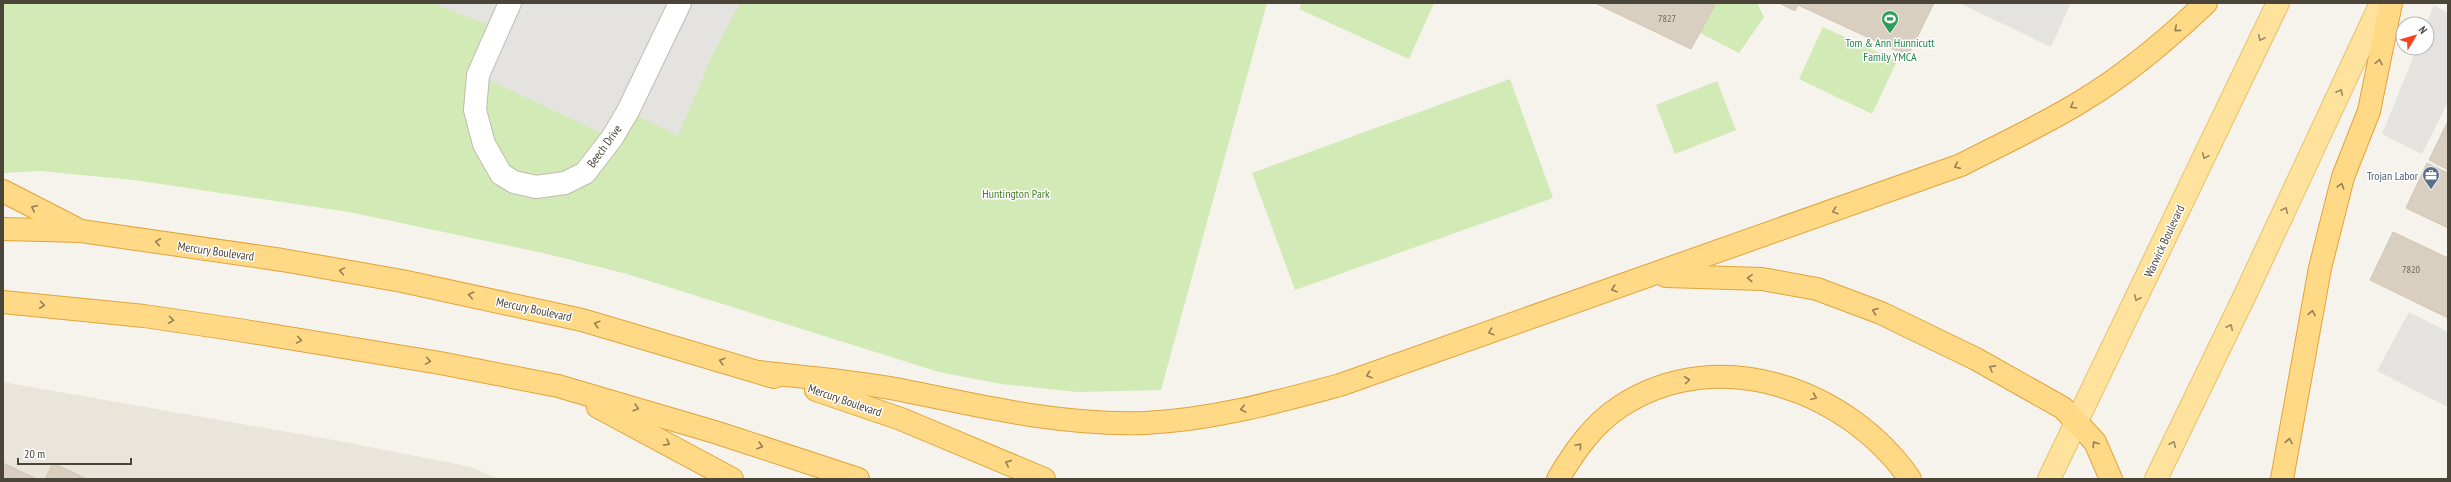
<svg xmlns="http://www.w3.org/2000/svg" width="2451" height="482" font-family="'PT Sans Narrow',sans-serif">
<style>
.residential{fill:#eae5da}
.green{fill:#d2eab5}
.parking{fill:#e5e3e0}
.building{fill:#d8cfc1;stroke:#d3c7b4}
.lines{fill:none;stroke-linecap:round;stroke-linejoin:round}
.minor-casing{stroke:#c2bbae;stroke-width:24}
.primary-casing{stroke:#e6c16a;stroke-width:24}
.trunk-casing{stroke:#e0a43c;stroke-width:24}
.minor{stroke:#fff;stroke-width:22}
.primary{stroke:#ffe39c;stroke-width:22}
.trunk{stroke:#ffd985;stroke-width:22}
.oneway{stroke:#938057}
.oneway2{stroke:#9c8c66}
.labels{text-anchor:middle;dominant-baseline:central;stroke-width:3;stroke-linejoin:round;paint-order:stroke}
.number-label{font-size:10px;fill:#6e675b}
.leisure-label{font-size:12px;fill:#27864d;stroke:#fff}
.street-label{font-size:12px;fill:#4b4439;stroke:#fff}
.service-label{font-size:12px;fill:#4e5e75;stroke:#fff;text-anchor:end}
.park-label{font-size:12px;fill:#4a7f2a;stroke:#fff}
</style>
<rect width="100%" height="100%" fill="#f6f3ec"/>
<!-- residential -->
<polygon class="residential" points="3,382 339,441 471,467 499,479 3,479"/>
<!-- green -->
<g class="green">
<polygon points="3,3 1267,3 1161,390 1077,392 1001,384 939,372 627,274 543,253 349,212 134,180 40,171 3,173"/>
<polygon points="1302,3 1434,3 1409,59 1299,9"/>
<polygon points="1716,3 1757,3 1764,17 1739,53 1700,33"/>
<polygon points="1823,27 1897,61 1872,114 1799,79"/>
<polygon points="1510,79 1553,198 1295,290 1252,173"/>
<polygon points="1717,81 1736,130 1675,154 1656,105"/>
</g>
<!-- parking -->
<g class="parking">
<polygon points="438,3 740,3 712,56 678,136 628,111 612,138 478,75 497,28 437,5"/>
<polygon points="1959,3 2071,3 2051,47"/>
<polygon points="2434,5 2448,13 2448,102 2422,154 2382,134 2417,48 2427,48 2426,24"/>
<polygon points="2409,312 2448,332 2448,407 2377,371"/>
</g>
<!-- building -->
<g class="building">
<polygon points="1595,3 1716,3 1691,49"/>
<polygon points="1779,3 1934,3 1908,56 1798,5 1795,11"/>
<polygon points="2448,121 2448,170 2429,160"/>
<polygon points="2427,163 2448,173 2448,228 2406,208"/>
<polygon points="2393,232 2448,258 2448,318 2370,280"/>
<polygon points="3,463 37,479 3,479"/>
<polygon points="53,463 87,479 45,479"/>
</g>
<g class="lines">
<defs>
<polyline id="minor" points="510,3 478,75 475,110 484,144 501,174 514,182 536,187 565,183 585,173 612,138 628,111 680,3"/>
<g id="primary">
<polyline points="2049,479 2278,3"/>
<polyline points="2156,479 2246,293 2381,3"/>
</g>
<g id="trunk">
<polyline points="3,191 75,228"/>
<polyline points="3,229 81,231 282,260 402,281 582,320 774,377"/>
<polyline points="1666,276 1762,279 1817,289 1881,313 1976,359 2063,408 2095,442 2111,479"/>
<polyline points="3,302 144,316 239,330 440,363 558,386 718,433 858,479"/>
<path d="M 759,372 C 808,378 858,381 906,391 C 984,407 1065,426 1145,423 C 1212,420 1277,402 1340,385 L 1961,165 C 2002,144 2043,125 2082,101 C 2127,74 2168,39 2206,3"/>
<polyline points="816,390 901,419 1044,479"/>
<polyline points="598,407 732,479"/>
<path d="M 1558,479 C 1574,452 1593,424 1621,406 C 1718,343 1848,389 1910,479"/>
<polyline points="2282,479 2320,268 2343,177 2369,111 2391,3"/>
</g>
</defs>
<!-- minor casing -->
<use href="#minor" class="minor-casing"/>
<!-- primary casing -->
<use href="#primary" class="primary-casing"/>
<!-- trunk casing -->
<use href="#trunk" class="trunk-casing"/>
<!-- minor -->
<use href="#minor" class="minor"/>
<!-- primary -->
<use href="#primary" class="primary"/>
<!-- trunk -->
<use href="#trunk" class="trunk"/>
</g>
<!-- one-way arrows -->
<defs><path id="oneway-chevron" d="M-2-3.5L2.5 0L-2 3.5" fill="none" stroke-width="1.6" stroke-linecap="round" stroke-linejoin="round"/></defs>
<g class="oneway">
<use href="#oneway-chevron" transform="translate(2177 29) rotate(140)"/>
<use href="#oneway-chevron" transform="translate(2379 62) rotate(-79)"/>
<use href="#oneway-chevron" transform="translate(2073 106) rotate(150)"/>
<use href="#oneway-chevron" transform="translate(1957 166) rotate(156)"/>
<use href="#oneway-chevron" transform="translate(2341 186) rotate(-73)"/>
<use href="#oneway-chevron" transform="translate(34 208) rotate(-154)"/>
<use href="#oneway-chevron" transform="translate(1835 211) rotate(161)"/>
<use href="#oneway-chevron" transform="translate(158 242) rotate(-172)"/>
<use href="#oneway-chevron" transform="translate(342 271) rotate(-170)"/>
<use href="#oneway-chevron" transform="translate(1750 278) rotate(-177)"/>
<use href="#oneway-chevron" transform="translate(1614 289) rotate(161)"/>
<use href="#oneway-chevron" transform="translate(471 295) rotate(-168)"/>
<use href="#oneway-chevron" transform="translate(42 305) rotate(6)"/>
<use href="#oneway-chevron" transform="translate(1875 311) rotate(-159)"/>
<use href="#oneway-chevron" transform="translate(2312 313) rotate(-80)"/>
<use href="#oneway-chevron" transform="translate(171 320) rotate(8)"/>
<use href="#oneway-chevron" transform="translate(597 324) rotate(-163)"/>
<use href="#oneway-chevron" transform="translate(1491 332) rotate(161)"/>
<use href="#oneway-chevron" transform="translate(299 340) rotate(9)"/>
<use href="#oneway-chevron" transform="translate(428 361) rotate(9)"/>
<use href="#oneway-chevron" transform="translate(722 361) rotate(-163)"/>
<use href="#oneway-chevron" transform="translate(1992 368) rotate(-151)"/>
<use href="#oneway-chevron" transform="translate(1369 375) rotate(161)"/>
<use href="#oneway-chevron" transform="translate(1687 380) rotate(-7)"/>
<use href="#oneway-chevron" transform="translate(1814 397) rotate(22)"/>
<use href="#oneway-chevron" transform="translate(636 408) rotate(16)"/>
<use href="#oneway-chevron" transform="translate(1243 409) rotate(169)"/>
<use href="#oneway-chevron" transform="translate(2289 441) rotate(-80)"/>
<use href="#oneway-chevron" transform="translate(667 443) rotate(28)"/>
<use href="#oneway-chevron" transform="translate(2095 444) rotate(-122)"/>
<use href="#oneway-chevron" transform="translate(760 446) rotate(18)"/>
<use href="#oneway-chevron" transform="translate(1579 446) rotate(-49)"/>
<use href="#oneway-chevron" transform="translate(1008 463) rotate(-156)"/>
</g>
<g class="oneway2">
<use href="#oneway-chevron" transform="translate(2261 38) rotate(115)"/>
<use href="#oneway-chevron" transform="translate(2340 92) rotate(-65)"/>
<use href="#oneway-chevron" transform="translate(2205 156) rotate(115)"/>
<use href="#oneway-chevron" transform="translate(2285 210) rotate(-65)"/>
<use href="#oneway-chevron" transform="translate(2137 298) rotate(115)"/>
<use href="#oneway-chevron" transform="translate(2230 327) rotate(-64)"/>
<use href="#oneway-chevron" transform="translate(2173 444) rotate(-64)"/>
</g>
<!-- icons -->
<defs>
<symbol id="stadium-pin" viewBox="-11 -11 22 30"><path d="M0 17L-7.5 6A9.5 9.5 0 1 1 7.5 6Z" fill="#2e9e5b" stroke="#fff"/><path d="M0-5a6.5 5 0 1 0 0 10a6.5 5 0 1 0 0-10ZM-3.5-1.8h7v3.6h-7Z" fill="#fff"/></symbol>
<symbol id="office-pin" viewBox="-11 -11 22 30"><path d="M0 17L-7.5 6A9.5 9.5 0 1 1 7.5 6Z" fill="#5c6f8a" stroke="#fff"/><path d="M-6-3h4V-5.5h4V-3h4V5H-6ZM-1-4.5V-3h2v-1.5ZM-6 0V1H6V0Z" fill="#fff"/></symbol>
</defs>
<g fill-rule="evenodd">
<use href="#stadium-pin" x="1880" y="9" width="20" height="27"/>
<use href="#office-pin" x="2421" y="165" width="20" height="27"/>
</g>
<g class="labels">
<!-- number labels -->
<g class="number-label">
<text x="1667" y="18">7827</text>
<text x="2411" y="269">7820</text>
</g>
<!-- leisure labels -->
<g class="leisure-label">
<text x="1890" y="42">Tom &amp; Ann Hunnicutt<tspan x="1890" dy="14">Family YMCA</tspan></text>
</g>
<!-- street labels -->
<g class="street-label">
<text transform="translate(604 146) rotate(-54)">Beech Drive</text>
<text transform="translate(2164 241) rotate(-65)">Warwick Boulevard</text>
<text transform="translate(216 251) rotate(8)">Mercury Boulevard</text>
<text transform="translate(534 309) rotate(12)">Mercury Boulevard</text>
<text transform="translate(845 400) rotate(19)">Mercury Boulevard</text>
</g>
<!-- service labels -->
<g class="service-label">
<text x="2418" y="175">Trojan Labor</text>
</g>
<!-- park labels -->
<g class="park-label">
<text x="1016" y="193">Huntington Park</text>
</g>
</g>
<!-- border -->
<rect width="2451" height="482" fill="none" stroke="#4b4439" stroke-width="8"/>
<!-- north arrow -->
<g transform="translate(2415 36) rotate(52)"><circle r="19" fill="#ffffff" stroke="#b7b4b0"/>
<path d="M0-3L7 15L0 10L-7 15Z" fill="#fc3f1d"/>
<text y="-6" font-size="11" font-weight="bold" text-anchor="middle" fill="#4b4439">N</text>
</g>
<!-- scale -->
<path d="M18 458v6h113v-6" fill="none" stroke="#4b4439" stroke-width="2"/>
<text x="24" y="458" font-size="12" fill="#4b4439" stroke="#ffffff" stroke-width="3" paint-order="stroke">20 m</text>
</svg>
